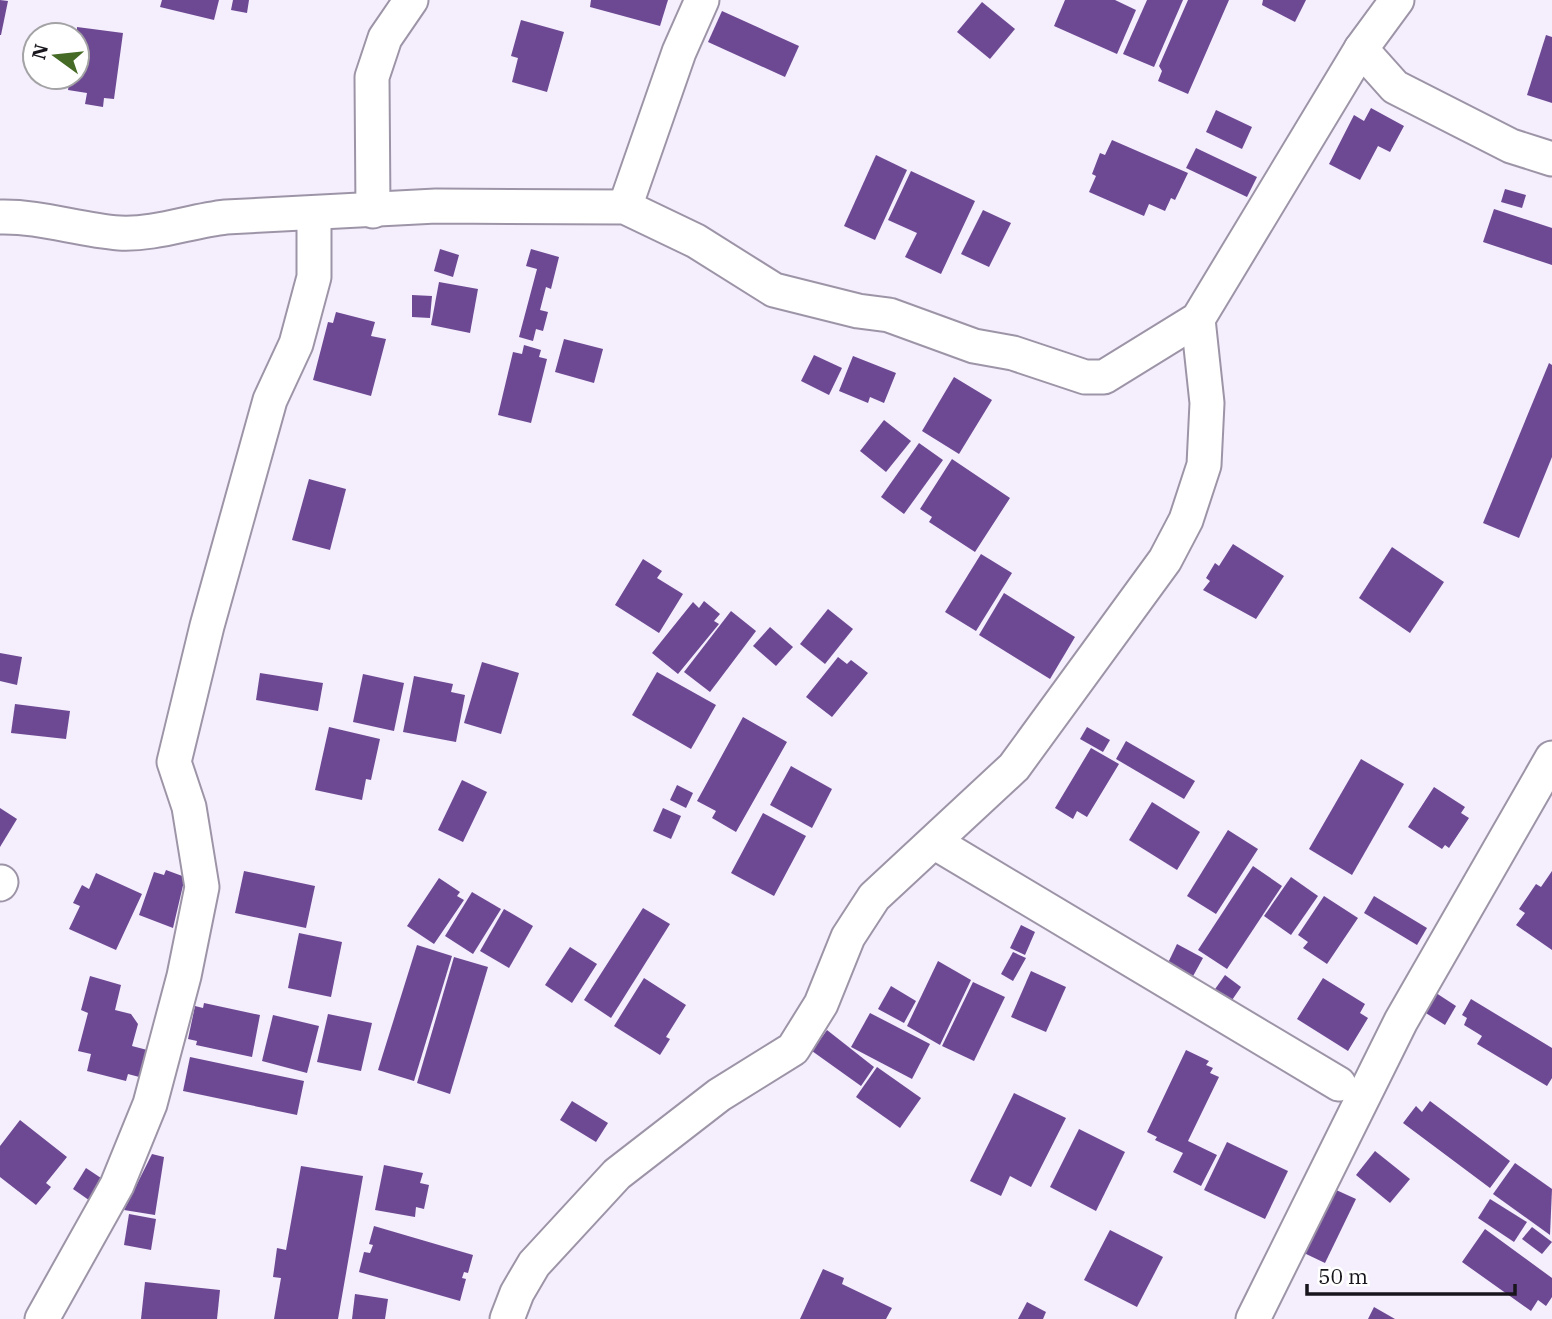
<svg xmlns="http://www.w3.org/2000/svg" width="1552" height="1319" font-family="'IBM Plex Serif',serif">
<style>
.building{fill:#6d4993}
.lines{fill:none;stroke-linecap:round;stroke-linejoin:round}
.minor-casing{stroke:#9d95a7;stroke-width:37}
.minor{stroke:#fff;stroke-width:33}
</style>
<rect width="100%" height="100%" fill="#f4eefd"/>
<!-- building -->
<g class="building">
<polygon points="0,0 8,1 1,35 0,35"/>
<polygon points="162,0 219,0 214,20 160,7"/>
<polygon points="233,0 249,0 247,13 231,10"/>
<polygon points="591,0 668,0 660,26 590,7"/>
<polygon points="1065,0 1115,0 1136,10 1117,54 1054,26"/>
<polygon points="1147,0 1183,0 1154,67 1123,54"/>
<polygon points="1188,0 1229,0 1188,94 1158,81 1162,71 1159,66"/>
<polygon points="1263,0 1306,0 1295,22 1262,5"/>
<polygon points="982,2 1015,29 990,59 957,32"/>
<polygon points="722,11 799,46 785,77 708,42"/>
<polygon points="521,20 564,32 547,92 512,82 518,58 511,56"/>
<polygon points="77,27 123,33 114,99 104,98 103,107 85,104 87,93 68,90 70,77 77,77"/>
<polygon points="1546,35 1552,37 1552,103 1527,95"/>
<polygon points="1371,108 1404,126 1390,152 1378,146 1360,180 1329,164 1354,115 1364,121"/>
<polygon points="1216,110 1252,127 1242,149 1206,132"/>
<polygon points="1112,140 1188,173 1175,200 1171,198 1165,211 1149,204 1144,216 1089,192 1096,176 1092,174 1100,153 1105,155"/>
<polygon points="1196,148 1257,177 1247,197 1186,168"/>
<polygon points="876,155 907,170 875,240 844,226"/>
<polygon points="911,171 975,201 941,274 905,257 917,233 888,220"/>
<polygon points="1505,189 1526,195 1522,208 1501,202"/>
<polygon points="1494,209 1552,228 1552,265 1483,242"/>
<polygon points="983,210 1011,223 989,267 961,254"/>
<polygon points="440,249 459,255 453,277 434,271"/>
<polygon points="531,249 559,257 551,289 546,287 540,310 548,312 543,331 536,329 533,341 519,337 537,269 526,266"/>
<polygon points="439,282 478,289 470,333 431,325"/>
<polygon points="412,295 432,296 430,318 412,317"/>
<polygon points="336,312 375,322 371,336 386,339 371,396 313,380 328,322 333,323"/>
<polygon points="564,339 603,349 594,383 555,372"/>
<polygon points="524,345 541,350 539,357 547,359 531,423 498,415 513,352 522,354"/>
<polygon points="814,355 842,368 829,395 801,381"/>
<polygon points="853,356 896,373 884,403 870,397 868,403 839,391"/>
<polygon points="1549,363 1552,365 1552,457 1519,538 1483,523"/>
<polygon points="954,377 992,400 959,454 922,431"/>
<polygon points="884,420 911,441 886,472 860,451"/>
<polygon points="919,443 943,460 904,514 881,497"/>
<polygon points="952,459 1010,498 975,552 929,522 932,517 920,509"/>
<polygon points="309,479 346,489 330,550 292,540"/>
<polygon points="1233,544 1284,576 1256,619 1203,590 1210,581 1206,578 1215,563 1219,566"/>
<polygon points="1392,547 1444,582 1410,633 1359,598"/>
<polygon points="981,554 1012,573 976,631 945,612"/>
<polygon points="643,559 662,571 657,578 683,594 659,633 615,605"/>
<polygon points="1004,593 1075,637 1050,679 979,635"/>
<polygon points="704,601 720,614 714,621 719,624 678,674 652,653 693,602 699,608"/>
<polygon points="828,609 853,629 825,664 800,644"/>
<polygon points="731,611 756,631 710,692 684,672"/>
<polygon points="770,627 793,647 776,666 753,646"/>
<polygon points="0,653 22,657 17,685 0,681"/>
<polygon points="838,657 847,664 851,660 868,673 832,717 806,697"/>
<polygon points="482,662 519,673 501,734 464,723"/>
<polygon points="657,672 716,705 691,749 632,715"/>
<polygon points="260,673 323,683 318,711 256,700"/>
<polygon points="363,674 404,683 394,731 353,722"/>
<polygon points="414,676 453,684 451,692 465,695 456,742 403,732"/>
<polygon points="15,704 70,711 66,739 11,733"/>
<polygon points="743,717 787,742 736,832 712,818 716,811 697,801"/>
<polygon points="329,727 380,739 371,780 366,779 362,800 315,790"/>
<polygon points="1087,727 1110,740 1103,752 1080,739"/>
<polygon points="1126,741 1195,781 1184,799 1116,759"/>
<polygon points="1091,748 1119,764 1087,817 1077,811 1073,819 1055,808"/>
<polygon points="1361,759 1404,784 1352,875 1309,849"/>
<polygon points="791,766 832,789 812,828 770,805"/>
<polygon points="462,780 487,792 463,842 438,830"/>
<polygon points="677,785 693,793 686,808 670,800"/>
<polygon points="1434,787 1465,807 1461,813 1469,818 1449,848 1445,845 1442,849 1408,827"/>
<polygon points="1152,802 1200,832 1177,870 1129,840"/>
<polygon points="0,808 17,819 0,847"/>
<polygon points="663,808 681,816 671,839 653,831"/>
<polygon points="763,813 806,836 774,896 731,873"/>
<polygon points="1228,830 1258,849 1216,914 1187,896"/>
<polygon points="1253,866 1282,886 1227,969 1198,950"/>
<polygon points="166,870 185,877 173,928 139,915 154,872 164,875"/>
<polygon points="244,871 315,886 306,928 235,913"/>
<polygon points="1552,871 1552,950 1516,925 1525,913 1519,909 1536,884 1541,887"/>
<polygon points="96,873 142,894 116,950 69,929 80,906 73,903 82,885 89,889"/>
<polygon points="1291,877 1318,896 1291,935 1264,916"/>
<polygon points="439,878 460,892 457,896 464,900 434,944 407,926"/>
<polygon points="472,892 501,909 473,954 445,936"/>
<polygon points="1324,896 1358,918 1327,964 1303,948 1308,942 1298,935"/>
<polygon points="1374,896 1427,928 1417,945 1364,913"/>
<polygon points="643,908 670,924 611,1018 584,1000"/>
<polygon points="504,909 533,926 509,968 480,951"/>
<polygon points="1021,925 1035,932 1025,955 1010,948"/>
<polygon points="299,933 342,942 331,997 288,988"/>
<polygon points="1177,944 1203,958 1192,978 1167,965"/>
<polygon points="417,945 452,956 414,1081 378,1070"/>
<polygon points="570,947 597,964 572,1003 545,985"/>
<polygon points="1013,952 1026,958 1013,981 1001,974"/>
<polygon points="454,957 488,967 450,1094 417,1083"/>
<polygon points="938,961 971,980 940,1045 907,1026"/>
<polygon points="1031,971 1066,987 1046,1032 1011,1017"/>
<polygon points="1225,975 1241,987 1230,1003 1213,992"/>
<polygon points="90,976 121,985 115,1010 131,1014 138,1024 132,1046 151,1051 143,1078 128,1074 126,1081 87,1071 91,1054 78,1051 88,1013 81,1010"/>
<polygon points="644,978 686,1005 666,1037 670,1039 660,1055 614,1026"/>
<polygon points="1323,978 1365,1004 1360,1013 1368,1018 1348,1051 1297,1019"/>
<polygon points="973,982 1005,997 974,1061 942,1046"/>
<polygon points="891,986 916,1001 904,1023 878,1009"/>
<polygon points="1433,991 1456,1006 1445,1025 1421,1010"/>
<polygon points="1471,999 1552,1048 1552,1078 1547,1086 1477,1044 1482,1036 1464,1025 1467,1018 1462,1015"/>
<polygon points="204,1003 260,1015 252,1057 196,1045 197,1041 188,1039 195,1006 203,1008"/>
<polygon points="870,1013 930,1044 912,1079 851,1047"/>
<polygon points="328,1014 372,1023 361,1071 317,1062"/>
<polygon points="273,1015 319,1026 307,1073 262,1061"/>
<polygon points="827,1030 874,1067 861,1086 812,1051"/>
<polygon points="1186,1050 1209,1061 1206,1065 1213,1068 1210,1073 1219,1077 1188,1141 1217,1155 1201,1186 1173,1172 1183,1153 1155,1140 1157,1137 1147,1132"/>
<polygon points="190,1057 304,1081 297,1115 183,1091"/>
<polygon points="877,1067 921,1098 900,1128 856,1097"/>
<polygon points="1014,1093 1066,1118 1031,1187 1010,1176 1001,1196 970,1181"/>
<polygon points="572,1101 608,1123 596,1142 560,1120"/>
<polygon points="1430,1101 1510,1161 1490,1188 1403,1123 1416,1106 1422,1112"/>
<polygon points="20,1120 67,1157 46,1183 51,1187 36,1205 0,1177 0,1146"/>
<polygon points="1079,1129 1125,1152 1096,1211 1050,1187"/>
<polygon points="1227,1142 1288,1171 1265,1219 1204,1190"/>
<polygon points="1375,1151 1410,1179 1390,1203 1356,1175"/>
<polygon points="152,1154 164,1157 155,1215 124,1210"/>
<polygon points="1515,1163 1552,1189 1550,1235 1493,1194"/>
<polygon points="384,1165 423,1173 420,1183 429,1185 424,1209 416,1207 415,1217 375,1210"/>
<polygon points="301,1166 363,1176 338,1319 274,1319 281,1278 273,1277 277,1248 286,1250"/>
<polygon points="86,1168 110,1184 96,1205 73,1189"/>
<polygon points="1334,1189 1356,1199 1325,1263 1304,1253"/>
<polygon points="1490,1199 1527,1222 1514,1242 1478,1218"/>
<polygon points="129,1214 156,1219 151,1250 124,1245"/>
<polygon points="374,1226 473,1255 468,1273 464,1272 462,1278 466,1279 460,1301 359,1272 364,1252 370,1253 373,1245 369,1244"/>
<polygon points="1532,1227 1552,1242 1542,1254 1522,1239"/>
<polygon points="1485,1229 1552,1278 1552,1297 1546,1306 1538,1300 1531,1311 1462,1262"/>
<polygon points="1110,1230 1163,1257 1137,1307 1084,1280"/>
<polygon points="823,1269 844,1278 842,1284 892,1308 886,1319 800,1319"/>
<polygon points="145,1282 220,1290 217,1319 141,1319"/>
<polygon points="355,1294 388,1299 385,1319 352,1319"/>
<polygon points="1027,1302 1046,1312 1043,1319 1018,1319"/>
<polygon points="1374,1307 1395,1319 1368,1319"/>
</g>
<g class="lines">
<defs>
<g id="minor">
<polyline points="1361,49 1395,87 1511,146 1552,159"/>
<polyline points="625,207 679,52 702,0"/>
<polyline points="373,211 372,77 385,38 411,0"/>
<path d="M 0,217 C 41,216 78,230 119,233 C 155,235 190,221 226,217 L 436,206 L 625,207 L 696,241 L 774,290 L 858,311 L 889,315 L 974,346 L 1013,353 L 1085,377 L 1104,377 L 1198,319 L 1361,49 L 1397,0"/>
<polyline points="934,842 1339,1084"/>
<polyline points="0,884 1,882"/>
<polyline points="42,1319 117,1185 150,1104 184,976 202,887 189,807 174,762 207,626 270,400 296,344 314,277 314,214"/>
<polyline points="507,1319 517,1293 534,1264 617,1174 719,1095 793,1049 821,1004 848,937 874,897 1014,767 1165,560 1186,520 1204,465 1207,403 1198,319"/>
<polyline points="1253,1319 1401,1021 1552,758"/>
</g>
</defs>
<!-- minor casing -->
<use href="#minor" class="minor-casing"/>
<!-- minor -->
<use href="#minor" class="minor"/>
</g>
<!-- north arrow -->
<g transform="translate(56 56) rotate(285)"><circle r="33" fill="#ffffff" stroke="#a3a2a4" stroke-width="2"/>
<path d="M0-5L12 26L0 18L-12 26Z" fill="#446a25"/>
<text y="-10" font-size="19" font-weight="bold" text-anchor="middle" fill="#18161c">N</text>
</g>
<!-- scale -->
<path d="M1307 1284v10h208v-10" fill="none" stroke="#18161c" stroke-width="3.5"/>
<text x="1318" y="1284" font-size="21" fill="#18161c" stroke="#ffffff" stroke-width="5" paint-order="stroke">50 m</text>
</svg>
